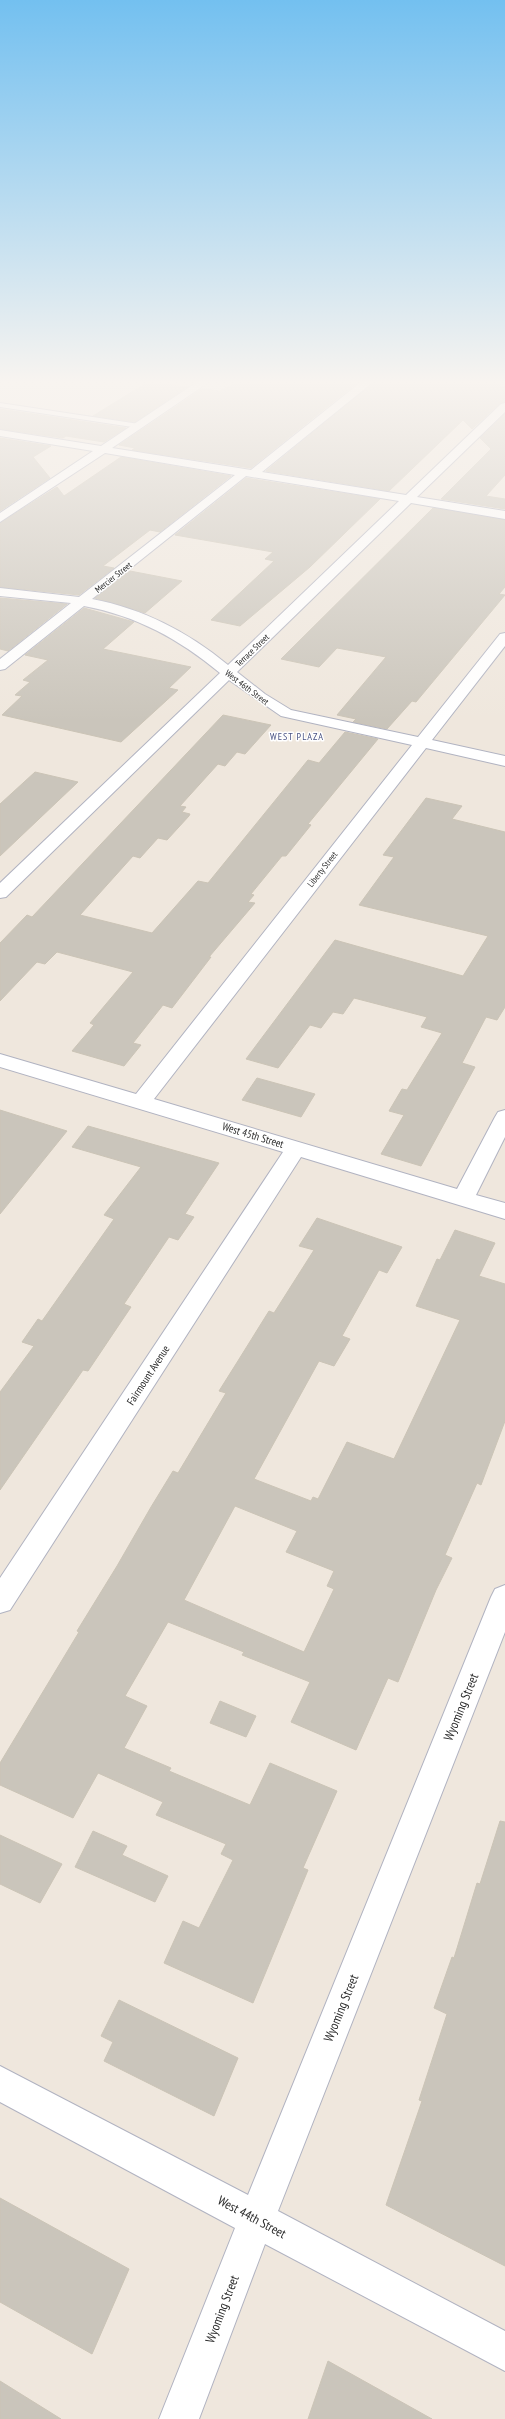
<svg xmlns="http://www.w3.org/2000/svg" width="505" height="2419" font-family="'PT Sans Narrow',sans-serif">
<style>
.building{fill:#cac5bb;stroke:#cbc4b6;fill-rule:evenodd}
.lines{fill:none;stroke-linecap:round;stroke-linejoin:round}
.service-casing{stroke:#b1b3c1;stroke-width:2}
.minor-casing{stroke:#b1b3c1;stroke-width:2}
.service{fill:#fff;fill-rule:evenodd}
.minor{fill:#fff;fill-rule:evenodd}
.labels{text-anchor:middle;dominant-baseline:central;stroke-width:3;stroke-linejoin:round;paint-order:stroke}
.far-street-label{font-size:9px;fill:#2c2c2c;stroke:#fff}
.far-neighbourhood-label{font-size:10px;letter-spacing:1px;fill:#475182;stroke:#fff}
.street-label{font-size:11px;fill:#2c2c2c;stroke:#fff}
.near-street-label{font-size:13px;fill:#2c2c2c;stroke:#fff}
</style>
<rect width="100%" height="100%" fill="#efe7dd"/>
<!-- building -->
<g class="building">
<polygon points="148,382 187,387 135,422 93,416"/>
<polygon points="237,382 358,382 251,468 132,450 135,448 119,445 202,389 220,391"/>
<polygon points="374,382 505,382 500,386 505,387 505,402 500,403 472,429 463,420 389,491 266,471"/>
<polygon points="0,409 126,428 104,442 66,436 63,438 0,429"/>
<polygon points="505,414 505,475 486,496 505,499 505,509 441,499 491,449 480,438"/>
<polygon points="0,438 51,446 33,457 50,478 0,511"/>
<polygon points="121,457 231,476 160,532 150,530 103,566 114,568 79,595 0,587 0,523 57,487 64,496"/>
<polygon points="246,478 380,499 310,567 240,626 211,620 274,561 265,559 273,552 175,535"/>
<polygon points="433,508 505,520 505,587 499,594 505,595 416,702 412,701 387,729 353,722 356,719 337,715 386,657 337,648 319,667 281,659"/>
<polygon points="130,571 182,581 145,613 95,598"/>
<polygon points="0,598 67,604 8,651 0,649"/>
<polygon points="84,608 134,622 103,649 191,667 169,688 178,690 121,742 2,715 22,696 15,695 30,682 23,680 48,660 25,655"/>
<polygon points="223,715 271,725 245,754 237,752 225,766 218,764 180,806 186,807 182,812 190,814 189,816 167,840 158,838 140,858 133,856 80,915 152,933 198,881 208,883 308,760 319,763 345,732 378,739 308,824 311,825 286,856 282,856 251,894 254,895 248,902 255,903 209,957 211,957 172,1008 163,1005 133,1043 141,1045 124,1066 72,1051 94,1025 90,1023 133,972 57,952 45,964 37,962 0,1001 0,943 27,915 32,917"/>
<polygon points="35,772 78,782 0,856 0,804"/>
<polygon points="426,798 462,806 452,819 505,832 505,1007 497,1020 486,1017 462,1063 475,1067 421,1166 381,1154 404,1115 389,1111 402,1089 407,1090 442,1033 421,1027 427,1017 354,998 343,1014 333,1012 321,1028 310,1025 278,1068 246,1059 335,940 463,976 488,936 359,905 394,857 383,855"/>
<polygon points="257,1078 315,1094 301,1117 242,1100"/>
<polygon points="0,1110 67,1131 0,1214"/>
<polygon points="88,1126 219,1163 185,1214 194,1217 178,1240 169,1237 124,1304 131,1307 88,1371 83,1370 0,1490 0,1392 34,1346 22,1342 38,1319 42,1321 114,1219 104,1215 141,1167 72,1147"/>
<path d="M 317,1218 L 402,1247 L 387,1273 L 379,1270 L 342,1336 L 350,1339 L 334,1366 L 319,1361 L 254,1479 L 311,1501 L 313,1497 L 318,1499 L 347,1442 L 394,1459 L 460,1320 L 416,1306 L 437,1259 L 440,1260 L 455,1230 L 495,1243 L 479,1276 L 505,1284 L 505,1421 L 481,1485 L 477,1483 L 445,1555 L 452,1558 L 436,1590 L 398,1682 L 388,1678 L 356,1750 L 291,1722 L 310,1682 L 242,1655 L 244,1652 L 168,1622 L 125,1696 L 147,1706 L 124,1748 L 171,1768 L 169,1771 L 250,1805 L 270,1763 L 337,1791 L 303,1868 L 308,1870 L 253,2003 L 164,1963 L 183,1921 L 199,1928 L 233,1860 L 221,1854 L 226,1844 L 156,1815 L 163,1802 L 98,1773 L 73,1818 L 0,1785 L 0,1763 L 79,1632 L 77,1631 L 117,1566 L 151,1507 L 173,1471 L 178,1473 L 226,1393 L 219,1391 L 236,1364 L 269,1311 L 274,1313 L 314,1250 L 299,1246 ZM 235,1506 L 297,1531 L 286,1552 L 334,1571 L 327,1586 L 334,1589 L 304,1652 L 184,1600 Z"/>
<polygon points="220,1701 256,1716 246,1737 210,1723"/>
<polygon points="500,1821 505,1822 505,2266 386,2205 422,2101 419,2100 447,2014 434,2008 452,1957 454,1958 477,1883 480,1884"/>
<polygon points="93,1831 127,1846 122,1855 168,1876 155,1902 75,1867"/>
<polygon points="0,1835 62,1864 40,1903 0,1884"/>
<polygon points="119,2000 238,2058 214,2116 104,2061 113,2042 101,2036"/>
<polygon points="0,2198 129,2269 92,2354 0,2302"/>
<polygon points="328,2361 432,2419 308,2419"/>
<polygon points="0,2381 61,2419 0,2419"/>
</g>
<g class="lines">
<defs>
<polygon id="service" points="0,403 139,424 142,426 139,428 0,407"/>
<g id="minor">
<path d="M 197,382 L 209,382 L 112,448 L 251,470 L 361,382 L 373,382 L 262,472 L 406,495 L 501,404 L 505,403 L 505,412 L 417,497 L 505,511 L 505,519 L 411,503 L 237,672 L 265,694 L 291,710 L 418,737 L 500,634 L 505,633 L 505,646 L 432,740 L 505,756 L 505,766 L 426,748 L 154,1099 L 457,1189 L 495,1117 L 498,1112 L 505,1110 L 505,1137 L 476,1195 L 505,1203 L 505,1219 L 301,1157 L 10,1610 L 0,1613 L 0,1578 L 283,1152 L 0,1067 L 0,1054 L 136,1094 L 412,745 L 281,716 L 229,680 L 6,897 L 0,898 L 0,883 L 220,673 C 179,639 137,616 84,606 L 5,669 L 0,670 L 0,659 L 71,603 L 0,596 L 0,588 L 79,597 L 235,475 L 105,453 L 0,522 L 0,513 L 93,451 L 0,436 L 0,430 L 101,446 ZM 246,476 L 399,501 L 228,665 C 188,632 144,609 92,599 Z"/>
<polygon points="505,1585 505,1632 278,2211 505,2331 505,2371 265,2244 199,2419 159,2419 235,2228 0,2102 0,2066 248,2195 491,1597 495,1589"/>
</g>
</defs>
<!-- service casing -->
<use href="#service" class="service-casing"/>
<!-- minor casing -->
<use href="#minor" class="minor-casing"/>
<!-- service -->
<use href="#service" class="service"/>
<!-- minor -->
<use href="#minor" class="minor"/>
</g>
<!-- sky -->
<linearGradient id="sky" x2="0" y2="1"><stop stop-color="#73c0f0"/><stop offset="0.53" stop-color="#f8f4f0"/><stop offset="1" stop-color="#f8f4f0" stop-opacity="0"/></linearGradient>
<rect width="505" height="721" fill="url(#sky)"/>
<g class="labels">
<!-- far-street labels -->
<g class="far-street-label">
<text transform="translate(113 577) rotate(-38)">Mercier Street</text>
<text transform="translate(252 650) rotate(-44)">Terrace Street</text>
<text transform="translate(247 687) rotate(37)">West 46th Street</text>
<text transform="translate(322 869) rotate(-52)">Liberty Street</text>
</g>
<!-- far-neighbourhood labels -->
<g class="far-neighbourhood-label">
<text x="297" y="736">WEST PLAZA</text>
</g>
<!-- street labels -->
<g class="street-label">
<text transform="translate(253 1135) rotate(17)">West 45th Street</text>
<text transform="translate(148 1375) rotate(-57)">Fairmount Avenue</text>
</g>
<!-- near-street labels -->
<g class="near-street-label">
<text transform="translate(461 1707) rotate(-68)">Wyoming Street</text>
<text transform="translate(341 2008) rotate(-68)">Wyoming Street</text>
<text transform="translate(252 2217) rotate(28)">West 44th Street</text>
<text transform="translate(222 2309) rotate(-69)">Wyoming Street</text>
</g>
</g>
</svg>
